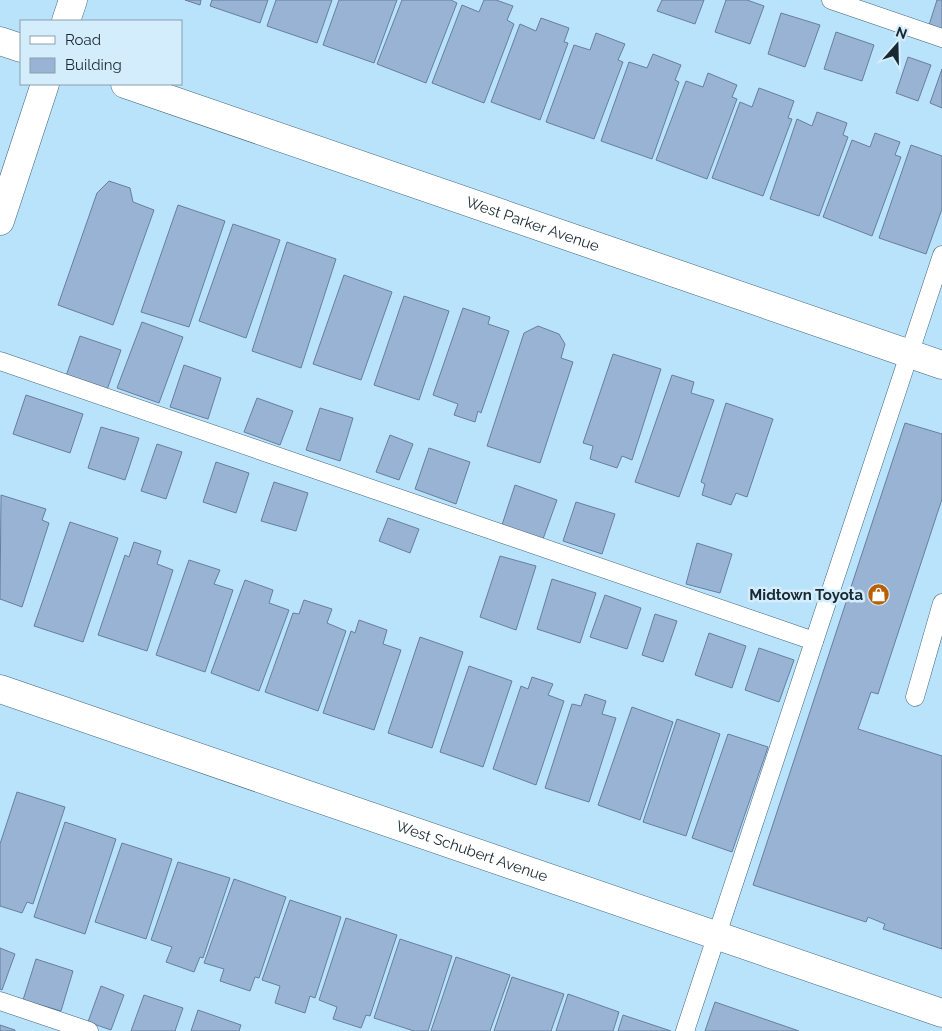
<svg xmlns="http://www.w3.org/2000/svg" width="942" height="1031" font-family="Raleway,sans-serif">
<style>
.building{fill:#99b3d4;stroke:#677f9e}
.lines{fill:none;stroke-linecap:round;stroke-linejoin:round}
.lane-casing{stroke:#3e647a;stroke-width:19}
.street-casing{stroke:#3e647a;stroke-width:29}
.lane{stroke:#fff;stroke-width:18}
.street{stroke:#fff;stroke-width:28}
.labels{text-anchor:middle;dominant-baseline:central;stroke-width:5;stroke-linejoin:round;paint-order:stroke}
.street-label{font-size:15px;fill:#192932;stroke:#d4edfc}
.poi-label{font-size:15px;font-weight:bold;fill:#192932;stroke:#d4edfc;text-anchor:end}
</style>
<rect width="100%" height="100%" fill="#b9e2fb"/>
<!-- building -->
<g class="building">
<polygon points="185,0 201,0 200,5"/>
<polygon points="212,0 268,0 260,23 210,6"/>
<polygon points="276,0 332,0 317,43 267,26"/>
<polygon points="339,0 397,0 374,63 323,45"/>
<polygon points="402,0 451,0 457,3 426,83 377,64"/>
<polygon points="484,0 496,0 513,6 507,20 514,24 484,103 432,83 462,5 479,12"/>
<polygon points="662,0 704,0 695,24 657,11"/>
<polygon points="726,0 747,0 764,6 750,44 715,32"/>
<polygon points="937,0 942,0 942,30 929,25"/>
<polygon points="781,13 820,25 805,67 768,54"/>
<polygon points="541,18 569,28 564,42 568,43 540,120 491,102 520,24 536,31"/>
<polygon points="836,32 874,45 862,81 824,69"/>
<polygon points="596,33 625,44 618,60 623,62 594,139 546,122 574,45 590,50"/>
<polygon points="653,54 681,65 675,80 679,82 652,159 601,141 629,62 647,68"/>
<polygon points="908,57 931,65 918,101 896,93"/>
<polygon points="942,69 942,108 930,103"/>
<polygon points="708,73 737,85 732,97 737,99 707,179 656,160 686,81 703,87"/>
<polygon points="759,88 794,101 788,118 792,119 763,196 712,178 740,102 752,107"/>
<polygon points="817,112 847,123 843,135 848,137 819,216 770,199 797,119 812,126"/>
<polygon points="875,133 900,142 895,155 901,157 872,236 823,217 852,140 870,147"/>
<polygon points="911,145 942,156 942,209 926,254 879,238"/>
<polygon points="109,181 130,188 133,202 154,210 113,325 58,305 97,193"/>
<polygon points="178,205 225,221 189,327 141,312"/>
<polygon points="233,224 280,240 246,338 199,321"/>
<polygon points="287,242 336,259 301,368 252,351"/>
<polygon points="344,275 392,292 361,380 313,364"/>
<polygon points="404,296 449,311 419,400 374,385"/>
<polygon points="463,308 490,317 488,324 509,331 481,413 478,411 475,422 454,415 458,404 433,395"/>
<polygon points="142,322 183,337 159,403 117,388"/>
<polygon points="538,326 559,334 565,344 561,358 573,362 540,463 487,446 524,333"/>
<polygon points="80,336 121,350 107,390 66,376"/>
<polygon points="613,354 661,369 632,460 622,456 617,468 590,459 593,446 583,443"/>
<polygon points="184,365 221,378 208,419 170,407"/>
<polygon points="672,375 694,382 691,393 714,400 679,497 635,482"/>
<polygon points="26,395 83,414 70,453 13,434"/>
<polygon points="257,398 293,411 280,445 244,432"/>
<polygon points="726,403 773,419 747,497 736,493 731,505 702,495 705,484 701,482"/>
<polygon points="320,408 353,418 340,461 306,450"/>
<polygon points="905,423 942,434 942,499 878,694 871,692 858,729 942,756 942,949 883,929 885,924 868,917 866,922 753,885"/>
<polygon points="101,427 139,438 125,480 88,468"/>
<polygon points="390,435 413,444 399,480 376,472"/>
<polygon points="157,444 182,452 166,499 141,491"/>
<polygon points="429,448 470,462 456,504 415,489"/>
<polygon points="216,462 249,473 236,513 203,502"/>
<polygon points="274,482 308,493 296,531 261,521"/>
<polygon points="515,485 557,500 543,539 502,525"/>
<polygon points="1,495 46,509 42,520 49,523 22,607 0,599"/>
<polygon points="576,502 615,514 602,554 563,541"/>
<polygon points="388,518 419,529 410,553 379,541"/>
<polygon points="70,522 118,538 83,642 34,626"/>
<polygon points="134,542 161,551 157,564 173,570 147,651 98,635 125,555 129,557"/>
<polygon points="697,543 732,554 720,593 686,584"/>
<polygon points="500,556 536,566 516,630 480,617"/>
<polygon points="189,560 220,570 214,584 233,590 205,672 156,655"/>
<polygon points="552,579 596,593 580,643 537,629"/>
<polygon points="245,580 273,590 269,603 289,610 259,691 211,673"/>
<polygon points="605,595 641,608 627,649 590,637"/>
<polygon points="304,600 332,609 327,623 346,631 318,711 265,692 293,613 299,614"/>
<polygon points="655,614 677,621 663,662 642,655"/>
<polygon points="359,620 387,630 383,644 401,650 374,730 323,713 351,631 355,633"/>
<polygon points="709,633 746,646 732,688 695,675"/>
<polygon points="420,637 463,652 432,748 388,733"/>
<polygon points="759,648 794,660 779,702 745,690"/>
<polygon points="469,666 512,681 483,767 440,752"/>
<polygon points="532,677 553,684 548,695 564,701 536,785 493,769 521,686 528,689"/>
<polygon points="585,694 606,701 602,714 616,718 589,802 545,788 572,704 581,706"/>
<polygon points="632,707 673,722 640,820 598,805"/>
<polygon points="677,719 720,734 686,836 643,822"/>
<polygon points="728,734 768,747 732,852 692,838"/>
<polygon points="17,792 65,807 33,904 27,902 22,913 0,906 0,844"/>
<polygon points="65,822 116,839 85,934 34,917"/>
<polygon points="122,843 172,859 146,939 95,922"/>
<polygon points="178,862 230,878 203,958 200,957 194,972 166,962 172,947 151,940"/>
<polygon points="234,879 286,897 259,978 255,977 250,991 220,981 224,969 204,963"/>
<polygon points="290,900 341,917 315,998 310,996 305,1013 275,1003 280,986 262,980"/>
<polygon points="346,918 397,935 370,1016 366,1015 361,1028 333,1019 337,1007 319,1000"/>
<polygon points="400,939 452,956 428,1031 414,1031 374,1018"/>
<polygon points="0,948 15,954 2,990 0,989"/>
<polygon points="456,957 510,975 490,1031 431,1031"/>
<polygon points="36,959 73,971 61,1011 23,1000"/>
<polygon points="512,977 564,994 551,1031 494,1031"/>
<polygon points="101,986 124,995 111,1030 88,1022"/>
<polygon points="568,994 619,1012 613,1031 556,1031"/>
<polygon points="144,995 183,1008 175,1031 131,1031"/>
<polygon points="715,1002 799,1031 705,1031"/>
<polygon points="198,1010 241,1025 239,1031 191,1031"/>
<polygon points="623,1015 671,1031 618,1031"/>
<polygon points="0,1025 15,1030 15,1031 0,1031"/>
</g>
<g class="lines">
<defs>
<g id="lane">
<polyline points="831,0 942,38"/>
<polyline points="0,361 814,641"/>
<polyline points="915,697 942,603"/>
<polyline points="0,1001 89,1031"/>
<polyline points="685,1031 942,255"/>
</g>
<g id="street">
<polyline points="66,21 73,0"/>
<polyline points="0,41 21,48"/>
<path id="s1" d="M 125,84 L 942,365"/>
<polyline points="0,221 45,84"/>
<path id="s2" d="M 0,689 L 942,1013"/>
</g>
</defs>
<!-- lane casing -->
<use href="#lane" class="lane-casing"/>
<!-- street casing -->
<use href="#street" class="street-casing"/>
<!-- lane -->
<use href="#lane" class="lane"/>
<!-- street -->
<use href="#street" class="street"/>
</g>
<!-- icons -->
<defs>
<symbol id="shop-disc" viewBox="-11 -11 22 22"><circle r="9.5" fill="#b95e01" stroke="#d4edfc"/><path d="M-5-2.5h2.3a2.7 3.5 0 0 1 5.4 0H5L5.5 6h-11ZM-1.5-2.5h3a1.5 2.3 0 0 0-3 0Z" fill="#fff"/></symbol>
</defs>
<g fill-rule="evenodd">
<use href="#shop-disc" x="866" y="582" width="25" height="25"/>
</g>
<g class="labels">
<!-- street labels -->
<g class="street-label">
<text stroke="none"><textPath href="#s1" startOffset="431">West Parker Avenue</textPath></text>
<text stroke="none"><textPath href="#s2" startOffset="499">West Schubert Avenue</textPath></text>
</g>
<!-- poi labels -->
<g class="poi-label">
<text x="863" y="595">Midtown Toyota</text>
</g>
</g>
<!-- legend -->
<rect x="20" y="20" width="162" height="65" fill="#d4edfc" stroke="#899fab"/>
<rect x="30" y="36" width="25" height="8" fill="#ffffff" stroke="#899fab"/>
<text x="65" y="45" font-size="15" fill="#192932">Road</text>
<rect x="30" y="58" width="25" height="15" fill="#99b3d4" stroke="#899fab"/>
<text x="65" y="70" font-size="15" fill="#192932">Building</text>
<!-- north arrow -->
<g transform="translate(897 45) rotate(20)" stroke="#d4edfc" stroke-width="4" paint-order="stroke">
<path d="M0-4L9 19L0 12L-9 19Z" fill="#192932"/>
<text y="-8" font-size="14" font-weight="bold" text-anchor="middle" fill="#192932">N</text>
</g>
</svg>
